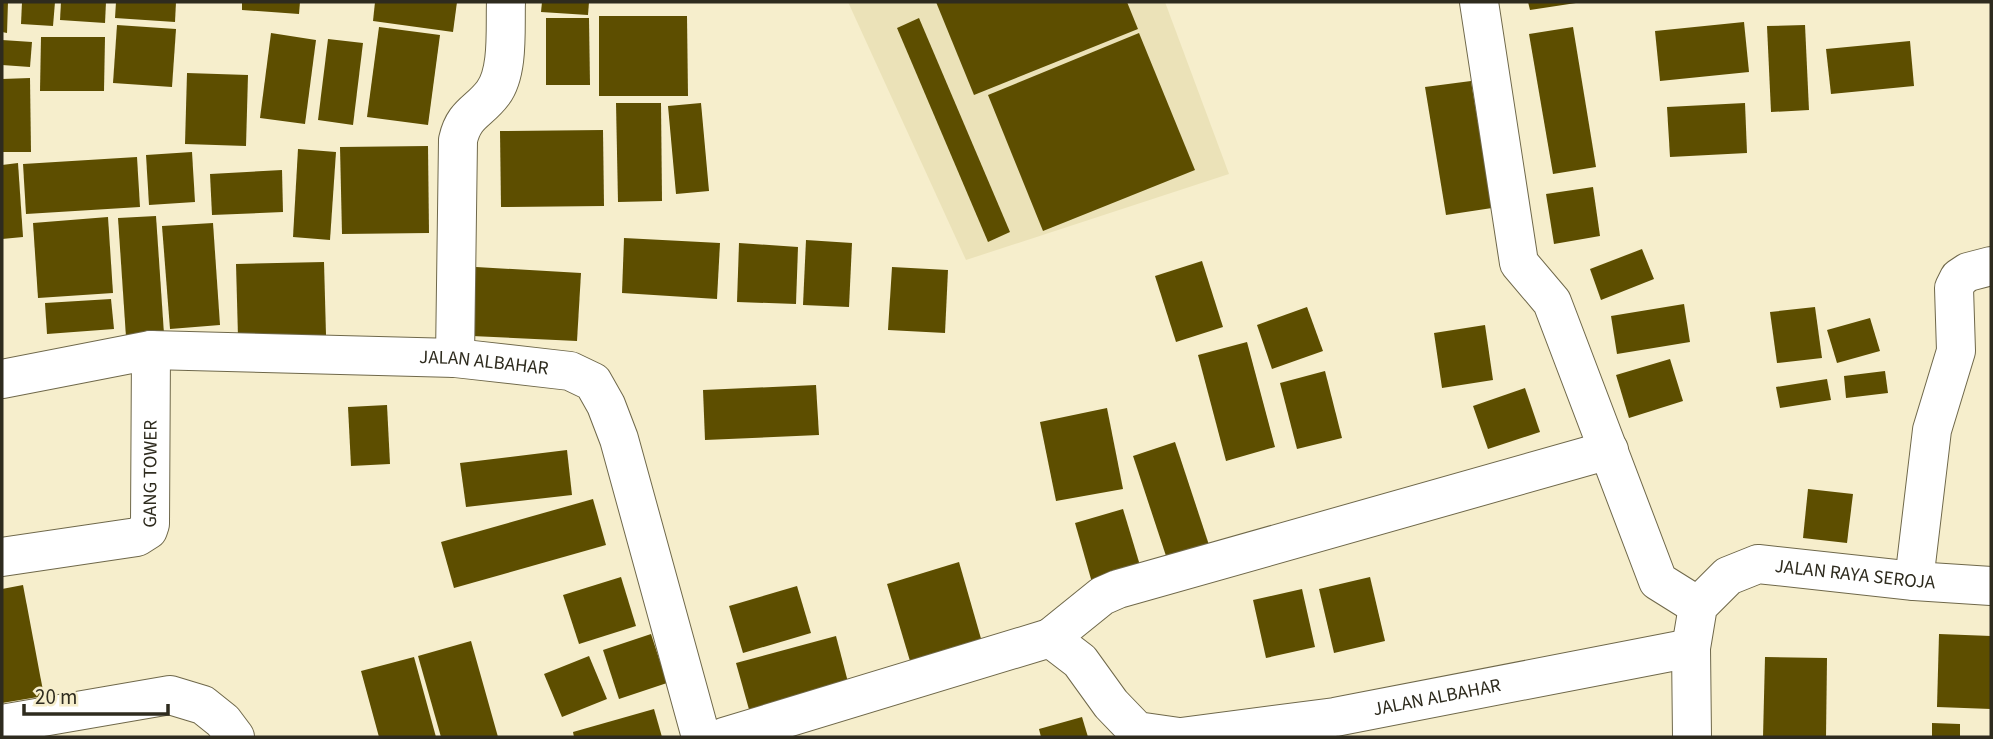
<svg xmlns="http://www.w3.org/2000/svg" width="1993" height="739" font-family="'Source Sans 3',sans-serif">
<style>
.built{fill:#ebe2b8}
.building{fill:#5d4e00}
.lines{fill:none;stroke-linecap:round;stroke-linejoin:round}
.street-casing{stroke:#6f684a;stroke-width:40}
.street{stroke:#fff;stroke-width:38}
.labels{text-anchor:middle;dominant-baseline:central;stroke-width:7;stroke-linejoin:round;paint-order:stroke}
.street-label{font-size:19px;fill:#2e2b1e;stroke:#f6eecc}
</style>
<rect width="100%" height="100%" fill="#f6eecc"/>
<!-- built -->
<polygon class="built" points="848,2 1165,2 1229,174 966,260"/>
<!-- building -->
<g class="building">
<polygon points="2,2 8,2 7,33 2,32"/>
<polygon points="22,2 55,2 53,26 21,24"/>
<polygon points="61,2 106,2 105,23 60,20"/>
<polygon points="116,2 176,2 175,22 115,18"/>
<polygon points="242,2 300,2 299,14 242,10"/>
<polygon points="375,2 457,2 453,32 373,21"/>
<polygon points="542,2 589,2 588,15 541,12"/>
<polygon points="936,2 1127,2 1138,29 974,95"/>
<polygon points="1528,2 1576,2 1576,3 1530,10"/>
<polygon points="599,16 687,16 688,96 599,96"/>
<polygon points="546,18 589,18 590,85 546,85"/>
<polygon points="919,18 1010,232 988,242 897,28"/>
<polygon points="1744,22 1749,72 1660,81 1655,31"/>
<polygon points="117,25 176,29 172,87 113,83"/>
<polygon points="1805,25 1809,110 1771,112 1767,26"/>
<polygon points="379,27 440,35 428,125 367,117"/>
<polygon points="1573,27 1596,167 1553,174 1529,34"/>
<polygon points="271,33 316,40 305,124 260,118"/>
<polygon points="1139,33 1195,170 1043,231 988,95"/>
<polygon points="41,37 105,37 104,91 40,91"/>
<polygon points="328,39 363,43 353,125 318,120"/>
<polygon points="2,40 32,42 30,67 2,65"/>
<polygon points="1910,41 1914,86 1831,94 1826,49"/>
<polygon points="187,73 248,75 246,146 185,144"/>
<polygon points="30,78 31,152 2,152 2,79"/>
<polygon points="1471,81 1492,208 1446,215 1425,87"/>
<polygon points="616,103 661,103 662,201 618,202"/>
<polygon points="701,103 709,191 676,194 668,106"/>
<polygon points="1745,103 1747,153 1670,157 1667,107"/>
<polygon points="603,130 604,206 501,207 500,131"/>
<polygon points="428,146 429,233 342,234 340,147"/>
<polygon points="298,149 336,152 330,240 293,237"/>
<polygon points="192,152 195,202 149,205 146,155"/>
<polygon points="137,157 140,207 26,214 23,164"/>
<polygon points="18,163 23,237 2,239 2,165"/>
<polygon points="282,170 283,212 212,215 210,174"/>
<polygon points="1593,187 1600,236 1554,244 1546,194"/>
<polygon points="156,216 164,334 126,337 118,218"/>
<polygon points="108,217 113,293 38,298 33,223"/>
<polygon points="213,223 220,325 170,329 162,226"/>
<polygon points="624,238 720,243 717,299 622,293"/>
<polygon points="806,240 852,243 849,307 803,305"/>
<polygon points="739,243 798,247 796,304 737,302"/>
<polygon points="1642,249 1654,279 1601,300 1590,269"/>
<polygon points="1202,261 1223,327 1176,342 1155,276"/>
<polygon points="324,262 326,335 238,337 236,264"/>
<polygon points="476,267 581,273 577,341 472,336"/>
<polygon points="892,267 948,270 945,333 888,330"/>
<polygon points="111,299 114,329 47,334 45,303"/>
<polygon points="1684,304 1690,342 1617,354 1611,316"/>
<polygon points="1307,307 1323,351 1272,369 1257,325"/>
<polygon points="1815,307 1822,358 1777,363 1770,312"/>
<polygon points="1870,318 1880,351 1837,363 1827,330"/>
<polygon points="1485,325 1493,380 1442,388 1434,333"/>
<polygon points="1247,342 1275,447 1226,461 1198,355"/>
<polygon points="1670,359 1683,401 1629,418 1616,375"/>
<polygon points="1325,371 1342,438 1297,449 1280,383"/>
<polygon points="1885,371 1888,393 1846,398 1844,376"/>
<polygon points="1827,379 1831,400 1780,408 1776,387"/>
<polygon points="816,385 819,435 705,440 703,390"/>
<polygon points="1525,388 1540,432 1488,449 1473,406"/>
<polygon points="387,405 390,464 351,466 348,407"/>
<polygon points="1107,408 1123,489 1056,501 1040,422"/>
<polygon points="1175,442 1211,551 1169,565 1133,456"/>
<polygon points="567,450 572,495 466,507 460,463"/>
<polygon points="1808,489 1853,494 1847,543 1803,538"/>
<polygon points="593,499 606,545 454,588 441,542"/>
<polygon points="1123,509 1142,572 1093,586 1075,523"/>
<polygon points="959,562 984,649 913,671 887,584"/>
<polygon points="621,577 636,626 579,644 563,595"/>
<polygon points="1370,577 1385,641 1334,653 1319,589"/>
<polygon points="23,585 44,696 2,703 2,589"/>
<polygon points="797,586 811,633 743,653 729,606"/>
<polygon points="1302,589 1315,647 1266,658 1253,600"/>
<polygon points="651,634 667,683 619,699 603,650"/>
<polygon points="1939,634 1991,636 1991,709 1937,707"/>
<polygon points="836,636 849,686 750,713 736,663"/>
<polygon points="471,641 498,737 441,737 418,656"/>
<polygon points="589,656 607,699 562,717 544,674"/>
<polygon points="414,657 436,737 379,737 361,671"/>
<polygon points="1765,657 1827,658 1826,737 1763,737"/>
<polygon points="654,709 662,737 574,737 573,732"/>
<polygon points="1082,717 1088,737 1041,737 1039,729"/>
<polygon points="1932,723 1960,724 1960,737 1932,737"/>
</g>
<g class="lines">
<defs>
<g id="street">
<polyline points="1479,2 1519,263 1552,302 1658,581 1698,606"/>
<path d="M 455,358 L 458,140 C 464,113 479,112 493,93 C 509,72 505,28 506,2"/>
<path id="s1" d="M 2,379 L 151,350 L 455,358 L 570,371 L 593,382 L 606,405 L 619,439 L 701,737"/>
<path id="s2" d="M 2,557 L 137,537 L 148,530 L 150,524 L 151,350"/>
<polyline points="1914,581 1932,430 1956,351 1954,288 1959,278 1968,272 1991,266"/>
<polyline points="1050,638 1102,596 1118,589 1609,450"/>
<polyline points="2,724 170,695 203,705 223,721 235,737"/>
<polyline points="724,737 1050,638 1080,661 1111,704 1137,731 1179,737"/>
<path id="s3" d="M 1181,737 L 1335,717 L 1691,648"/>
<path id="s4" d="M 1692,737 L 1691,648 L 1698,606 L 1728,576 L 1758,564 L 1914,581 L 1991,586"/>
</g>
</defs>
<!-- street casing -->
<use href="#street" class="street-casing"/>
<!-- street -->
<use href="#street" class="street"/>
</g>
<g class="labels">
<!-- street labels -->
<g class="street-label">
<text stroke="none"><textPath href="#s1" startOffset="485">JALAN ALBAHAR</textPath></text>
<text stroke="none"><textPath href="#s2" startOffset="206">GANG TOWER</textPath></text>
<text stroke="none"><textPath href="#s4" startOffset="304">JALAN RAYA SEROJA</textPath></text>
<text stroke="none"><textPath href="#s3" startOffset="259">JALAN ALBAHAR</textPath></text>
</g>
</g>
<!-- border -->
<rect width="1993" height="739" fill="none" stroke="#2e2b1e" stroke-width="7"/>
<!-- scale -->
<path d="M24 704v10h144v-10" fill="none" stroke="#2e2b1e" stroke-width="3.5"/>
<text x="35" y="704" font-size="21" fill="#2e2b1e" stroke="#f6eecc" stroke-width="5" paint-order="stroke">20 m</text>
</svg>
